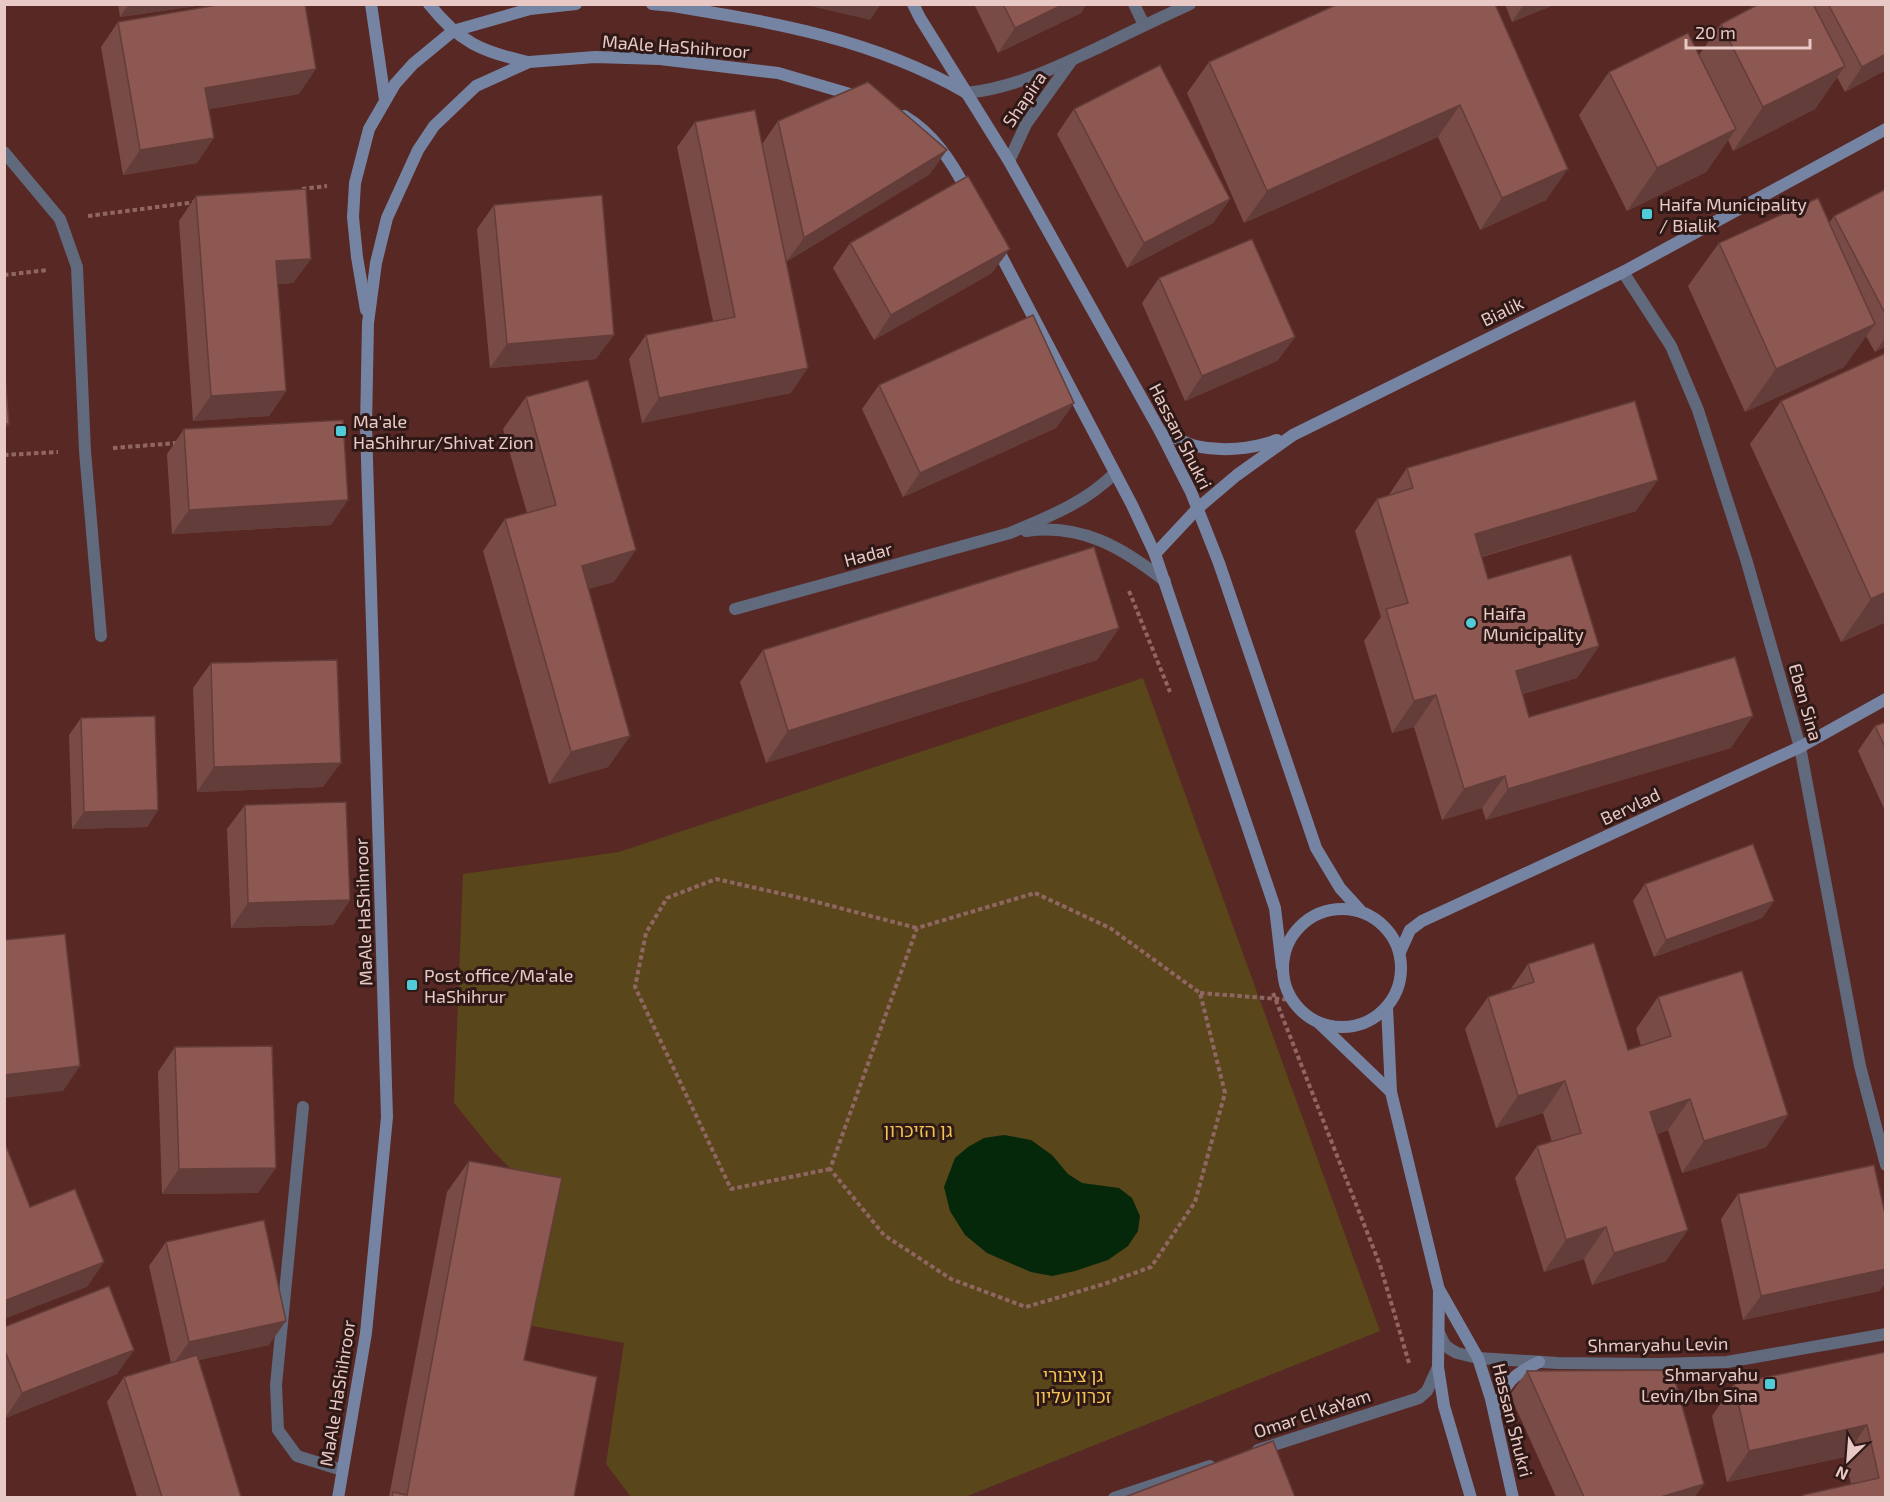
<svg xmlns="http://www.w3.org/2000/svg" width="1890" height="1502" font-family="'Exo 2','Noto Sans Hebrew',sans-serif">
<style>
.green{fill:#59461a}
.water{fill:#05270a}
.lines{fill:none;stroke-linecap:round;stroke-linejoin:round}
.path{stroke:#906663;stroke-width:4;stroke-dasharray:4.5 3;stroke-linecap:butt}
.lane{stroke:#61697d;stroke-width:12}
.street{stroke:#61697d;stroke-width:12}
.secondary{stroke:#7684a3;stroke-width:12}
.wall{fill:#794b47}
.shaded-wall{fill:#633d39}
.building{fill:#8d5752;stroke:#633d39;stroke-width:1.5}
.poi-dot{fill:#52cbd9;stroke:#2f1917;stroke-width:2}
.labels{text-anchor:middle;dominant-baseline:central;stroke-width:6;stroke-linejoin:round;paint-order:stroke}
.street-label{font-size:18px;fill:#e9c9c6;stroke:#2f1917}
.poi-label{font-size:18px;fill:#e9c9c6;stroke:#2f1917;text-anchor:start}
.park-label{font-size:18px;fill:#f3c352;stroke:#2f1917}
</style>
<rect width="100%" height="100%" fill="#582824"/>
<!-- green -->
<polygon class="green" points="1143,678 1380,1331 965,1497 631,1497 606,1464 624,1343 522,1324 547,1206 492,1150 454,1103 463,874 619,852"/>
<!-- water -->
<polygon class="water" points="1004,1135 1031,1140 1052,1155 1068,1174 1082,1183 1119,1188 1132,1198 1140,1216 1138,1231 1128,1246 1108,1260 1075,1271 1052,1276 1031,1272 987,1253 965,1235 950,1211 944,1187 955,1158 968,1147 984,1138"/>
<g class="lines">
<!-- path -->
<g class="path">
<polyline points="302,189 327,186"/>
<polyline points="88,216 196,202"/>
<polyline points="4,275 48,270"/>
<polyline points="113,448 177,443"/>
<polyline points="4,455 58,452"/>
<polyline points="1129,591 1170,692"/>
<polygon points="1035,893 1110,928 1200,993 1225,1093 1195,1202 1151,1267 1104,1284 1026,1307 951,1279 884,1235 830,1169 917,928"/>
<polyline points="1200,993 1292,1000"/>
<polyline points="1273,993 1380,1265 1409,1363"/>
<polyline points="830,1169 731,1189 635,987 646,933 667,898 716,879 805,899 917,928"/>
</g>
<!-- lane -->
<g class="lane">
<polyline points="4,152 60,219 77,267 85,451 101,636"/>
<polyline points="303,1107 276,1385 278,1430 297,1456 342,1470"/>
</g>
<!-- street -->
<g class="street">
<polyline points="1134,4 1144,25"/>
<path d="M 966,93 C 1016,88 1061,65 1106,44 C 1134,30 1162,17 1190,4"/>
<polyline points="1009,161 1026,124 1072,60"/>
<polyline points="1623,272 1671,346 1698,410 1746,559 1800,747 1860,1066 1886,1165"/>
<path d="M 1026,531 C 1082,523 1123,548 1165,581"/>
<path d="M 735,609 L 1010,533 C 1048,517 1085,503 1115,473"/>
<polyline points="1439,1333 1445,1345 1450,1349 1457,1353 1478,1358 1558,1363 1657,1364 1727,1362 1886,1334"/>
<polyline points="1258,1450 1419,1398 1427,1391 1438,1367"/>
<polyline points="1114,1498 1210,1466"/>
</g>
<!-- secondary -->
<g class="secondary">
<polyline points="371,4 385,100"/>
<path d="M 429,4 C 459,42 482,52 528,62"/>
<path d="M 652,4 L 673,6 C 777,23 872,39 965,92"/>
<polyline points="913,4 920,18 1009,161 1160,431 1191,492 1219,563 1316,848 1340,888 1360,910"/>
<path d="M 904,116 C 934,134 952,162 968,193"/>
<polyline points="996,246 1132,505 1155,554 1275,908 1282,967"/>
<polyline points="366,310 357,257 353,217 355,183 369,129 395,84 413,64 453,31 530,9 576,4"/>
<path d="M 1160,431 C 1172,436 1184,443 1196,446 C 1222,452 1252,449 1277,440"/>
<polyline points="1155,554 1198,508 1237,475 1293,435 1623,272 1886,129"/>
<circle cx="1342" cy="968" r="59"/>
<polyline points="1400,952 1410,930 1422,921 1800,747 1886,699"/>
<polyline points="1387,1007 1391,1092 1439,1290 1438,1367 1444,1406 1471,1498"/>
<polyline points="1320,1024 1391,1092"/>
<polyline points="1440,1291 1478,1358 1491,1399 1513,1498"/>
<path d="M 1496,1412 C 1504,1383 1512,1375 1539,1362"/>
<polyline points="338,1498 366,1333 387,1117 366,427 368,323 376,263 387,218 418,150 434,126 476,86 529,62 595,57 660,59 778,73 860,97"/>
</g>
</g>
<!-- wall -->
<g class="wall">
<polygon points="118,4 210,4 120,17"/>
<polygon points="974,4 1086,4 1081,13 998,53"/>
<polygon points="1495,4 1546,200 1480,230 1438,137 1244,223 1187,93 1209,62"/>
<polygon points="1505,4 1556,4 1512,22"/>
<polygon points="1759,4 1886,4 1886,70 1845,92 1837,77 1815,109 1733,151 1728,140 1706,172 1627,211 1579,115 1609,72 1699,55 1721,24"/>
<polygon points="118,22 299,94 209,109 197,163 123,175 101,47"/>
<polygon points="1074,109 1230,199 1213,223 1127,268 1057,134"/>
<polygon points="778,121 930,174 786,262 791,393 642,423 629,359 646,335 713,321 677,147 695,122 762,144"/>
<polygon points="1886,189 1886,346 1875,352 1866,336 1844,367 1745,412 1688,286 1719,243 1829,223 1834,216"/>
<polygon points="196,196 311,259 293,283 278,284 286,391 269,416 193,421 179,221"/>
<polygon points="494,205 596,359 490,368 477,229"/>
<polygon points="850,243 992,273 874,340 833,268"/>
<polygon points="1159,278 1295,337 1277,361 1185,401 1142,303"/>
<polygon points="1886,353 1886,622 1841,642 1750,444 1781,401"/>
<polygon points="879,385 1074,403 1056,428 903,497 862,409"/>
<polygon points="526,397 614,582 588,589 630,736 608,767 549,784 483,551 505,519 527,513 503,429"/>
<polygon points="184,429 331,525 172,534 167,454"/>
<polygon points="1407,468 1636,511 1482,557 1488,579 1599,646 1577,678 1523,694 1529,717 1731,748 1486,820 1482,808 1442,820 1414,727 1392,733 1364,641 1381,617 1355,531 1377,499 1388,496"/>
<polygon points="1119,628 1097,660 766,763 740,682 763,650"/>
<polygon points="211,663 323,787 197,792 193,688"/>
<polygon points="81,718 158,810 147,827 72,829 69,735"/>
<polygon points="1886,722 1886,813 1858,751 1875,726"/>
<polygon points="245,805 350,900 333,925 231,928 227,829"/>
<polygon points="1645,884 1774,901 1762,918 1654,957 1633,901"/>
<polygon points="1528,964 1628,1050 1641,1046 1636,1029 1658,997 1788,1115 1766,1147 1682,1173 1668,1130 1657,1134 1666,1261 1592,1285 1584,1259 1544,1272 1515,1178 1537,1146 1552,1142 1543,1113 1496,1128 1465,1029 1488,997 1510,990"/>
<polygon points="175,1047 258,1193 162,1194 158,1072"/>
<polygon points="469,1161 524,1360 574,1497 389,1497 447,1192"/>
<polygon points="1738,1194 1886,1218 1886,1282 1879,1291 1743,1320 1721,1219"/>
<polygon points="166,1242 269,1345 199,1360 241,1497 137,1497 107,1402 124,1377 171,1363 149,1266"/>
<polygon points="4,1327 117,1374 5,1418"/>
<polygon points="1886,1352 1886,1497 1801,1497 1803,1495 1851,1484 1845,1457 1727,1482 1712,1416 1734,1384"/>
<polygon points="1527,1371 1695,1497 1556,1497 1510,1395"/>
</g>
<!-- shaded-wall -->
<g class="shaded-wall">
<polygon points="129,4 210,4 120,17"/>
<polygon points="802,4 881,4 870,20"/>
<polygon points="1064,4 1086,4 1081,13 998,53 1015,28"/>
<polygon points="1524,4 1556,4 1512,22"/>
<polygon points="1886,54 1886,70 1845,92 1862,67"/>
<polygon points="1845,66 1815,109 1733,151 1763,107"/>
<polygon points="316,69 299,94 188,112 205,88"/>
<polygon points="1460,105 1438,137 1244,223 1267,191"/>
<polygon points="1736,129 1706,172 1627,211 1657,168"/>
<polygon points="214,138 197,163 123,175 140,150"/>
<polygon points="947,150 930,174 786,262 804,238"/>
<polygon points="1568,169 1546,200 1480,230 1502,198"/>
<polygon points="1230,199 1213,223 1127,268 1144,243"/>
<polygon points="1010,249 992,273 874,340 891,315"/>
<polygon points="311,259 293,283 259,286 276,261"/>
<polygon points="1875,324 1844,367 1745,412 1776,369"/>
<polygon points="614,335 596,359 490,368 507,344"/>
<polygon points="1295,337 1277,361 1185,401 1202,376"/>
<polygon points="1886,337 1886,346 1875,352"/>
<polygon points="808,368 791,393 642,423 659,398"/>
<polygon points="286,391 269,416 193,421 211,396"/>
<polygon points="1074,403 1056,428 903,497 920,473"/>
<polygon points="4,424 9,424 4,430"/>
<polygon points="1658,480 1636,511 1452,565 1475,534"/>
<polygon points="348,500 331,525 172,534 189,510"/>
<polygon points="636,550 614,582 560,597 582,566"/>
<polygon points="1886,592 1886,622 1841,642 1871,599"/>
<polygon points="1119,628 1097,660 766,763 788,731"/>
<polygon points="1599,646 1577,678 1493,703 1516,671"/>
<polygon points="1436,695 1414,727 1392,733 1414,701"/>
<polygon points="1753,716 1731,748 1486,820 1508,789"/>
<polygon points="630,736 608,767 549,784 571,752"/>
<polygon points="341,763 323,787 197,792 214,767"/>
<polygon points="1505,776 1482,808 1442,820 1464,789"/>
<polygon points="158,810 147,827 72,829 84,812"/>
<polygon points="350,900 333,925 231,928 248,903"/>
<polygon points="1774,901 1762,918 1654,957 1666,940"/>
<polygon points="80,1066 63,1091 4,1098 4,1075"/>
<polygon points="1565,1081 1543,1113 1496,1128 1518,1096"/>
<polygon points="1690,1099 1668,1130 1628,1143 1650,1112"/>
<polygon points="1788,1115 1766,1147 1682,1173 1704,1141"/>
<polygon points="276,1168 258,1193 162,1194 179,1169"/>
<polygon points="1606,1227 1584,1259 1544,1272 1566,1240"/>
<polygon points="1688,1230 1666,1261 1592,1285 1614,1253"/>
<polygon points="104,1262 87,1287 4,1319 4,1301"/>
<polygon points="1886,1269 1886,1282 1879,1291 1743,1320 1761,1296"/>
<polygon points="286,1321 269,1345 172,1366 189,1342"/>
<polygon points="134,1350 117,1374 5,1418 22,1393"/>
<polygon points="1867,1425 1845,1457 1727,1482 1749,1451"/>
<polygon points="1704,1484 1695,1497 1661,1497"/>
</g>
<!-- building -->
<g class="building">
<polygon points="223,4 305,4 316,69 205,88 214,138 140,150 118,22"/>
<polygon points="1003,4 1064,4 1015,28"/>
<polygon points="1338,4 1495,4 1568,169 1502,198 1460,105 1267,191 1209,62"/>
<polygon points="1759,4 1813,4 1845,66 1763,107 1721,24"/>
<polygon points="1828,4 1886,4 1886,54 1862,67"/>
<polygon points="1688,33 1736,129 1657,168 1609,72"/>
<polygon points="1160,65 1230,199 1144,243 1074,109"/>
<polygon points="868,82 947,150 804,238 778,121"/>
<polygon points="755,110 808,368 659,398 646,335 735,317 695,122"/>
<polygon points="968,176 1010,249 891,315 850,243"/>
<polygon points="306,189 311,259 276,261 286,391 211,396 196,196"/>
<polygon points="1886,189 1886,315 1834,216"/>
<polygon points="602,195 614,335 507,344 494,205"/>
<polygon points="1818,198 1875,324 1776,369 1719,243"/>
<polygon points="1252,239 1295,337 1202,376 1159,278"/>
<polygon points="1033,315 1074,403 920,473 879,385"/>
<polygon points="1886,353 1886,592 1871,599 1781,401"/>
<polygon points="4,363 9,424 4,424"/>
<polygon points="588,380 636,550 582,566 630,736 571,752 505,519 556,505 526,397"/>
<polygon points="1635,401 1658,480 1475,534 1488,579 1571,555 1599,646 1516,671 1529,717 1735,657 1753,716 1508,789 1505,776 1464,789 1436,695 1414,701 1386,609 1408,603 1377,499 1413,488 1407,468"/>
<polygon points="343,420 348,500 189,510 184,429"/>
<polygon points="1094,547 1119,628 788,731 763,650"/>
<polygon points="337,660 341,763 214,767 211,663"/>
<polygon points="155,716 158,810 84,812 81,718"/>
<polygon points="1886,722 1886,749 1875,726"/>
<polygon points="346,802 350,900 248,903 245,805"/>
<polygon points="1753,844 1774,901 1666,940 1645,884"/>
<polygon points="65,934 80,1066 4,1075 4,940"/>
<polygon points="1594,943 1628,1050 1671,1036 1658,997 1742,971 1788,1115 1704,1141 1690,1099 1650,1112 1688,1230 1614,1253 1606,1227 1566,1240 1537,1146 1581,1133 1565,1081 1518,1096 1488,997 1534,982 1528,964"/>
<polygon points="272,1046 276,1168 179,1169 175,1047"/>
<polygon points="4,1141 30,1207 75,1189 104,1262 4,1301"/>
<polygon points="469,1161 562,1178 524,1360 597,1377 574,1497 392,1497 393,1492 407,1495"/>
<polygon points="1874,1165 1886,1218 1886,1269 1761,1296 1738,1194"/>
<polygon points="264,1220 286,1321 189,1342 166,1242"/>
<polygon points="109,1286 134,1350 22,1393 4,1349 4,1327"/>
<polygon points="1886,1352 1886,1497 1804,1497 1803,1495 1879,1478 1867,1425 1749,1451 1734,1384"/>
<polygon points="197,1355 241,1497 162,1497 124,1377"/>
<polygon points="1672,1370 1704,1484 1661,1497 1584,1497 1527,1371"/>
<polygon points="1273,1441 1295,1497 1125,1497"/>
</g>
<!-- markers -->
<g class="poi-dot">
<rect x="1641" y="208" width="12" height="12" rx="3"/>
<rect x="335" y="425" width="12" height="12" rx="3"/>
<circle cx="1471" cy="623" r="6"/>
<rect x="406" y="979" width="12" height="12" rx="3"/>
<rect x="1764" y="1378" width="12" height="12" rx="3"/>
</g>
<g class="labels">
<!-- street labels -->
<g class="street-label">
<text transform="translate(676 46) rotate(4)">MaAle HaShihroor</text>
<text transform="translate(1024 99) rotate(-56)">Shapira</text>
<text transform="translate(1502 311) rotate(-26)">Bialik</text>
<text transform="translate(1181 436) rotate(63)">Hassan Shukri</text>
<text transform="translate(868 554) rotate(-15)">Hadar</text>
<text transform="translate(1806 702) rotate(74)">Eben Sina</text>
<text transform="translate(1630 806) rotate(-25)">Bervlad</text>
<text transform="translate(363 912) rotate(-92)">MaAle HaShihroor</text>
<text transform="translate(1658 1344) rotate(-1)">Shmaryahu Levin</text>
<text transform="translate(337 1393) rotate(-81)">MaAle HaShihroor</text>
<text transform="translate(1312 1413) rotate(-18)">Omar El KaYam</text>
<text transform="translate(1513 1420) rotate(76)">Hassan Shukri</text>
</g>
<!-- poi labels -->
<g class="poi-label">
<text x="1659" y="204">Haifa Municipality<tspan x="1659" dy="21">/ Bialik</tspan></text>
<text x="353" y="421">Ma'ale<tspan x="353" dy="21">HaShihrur/Shivat Zion</tspan></text>
<text x="1483" y="613">Haifa<tspan x="1483" dy="21">Municipality</tspan></text>
<text x="424" y="975">Post office/Ma'ale<tspan x="424" dy="21">HaShihrur</tspan></text>
<text x="1758" y="1374" text-anchor="end">Shmaryahu<tspan x="1758" dy="21">Levin/Ibn Sina</tspan></text>
</g>
<!-- park labels -->
<g class="park-label">
<text x="918" y="1130">גן הזיכרון</text>
<text x="1073" y="1375">גן ציבורי<tspan x="1073" dy="21">זכרון עליון</tspan></text>
</g>
</g>
<!-- border -->
<rect width="1890" height="1502" fill="none" stroke="#e9c9c6" stroke-width="12"/>
<!-- north arrow -->
<g transform="translate(1848 1460) rotate(205)" stroke="#2f1917" stroke-width="4.5" paint-order="stroke">
<path d="M0-4.5L10 22L0 15L-10 22Z" fill="#e9c9c6"/>
<text y="-9" font-size="16" font-weight="bold" text-anchor="middle" fill="#e9c9c6">N</text>
</g>
<!-- scale -->
<path d="M1686 39v9h124v-9" fill="none" stroke="#e9c9c6" stroke-width="3"/>
<text x="1695" y="39" font-size="18" fill="#e9c9c6" stroke="#2f1917" stroke-width="4.5" paint-order="stroke">20 m</text>
</svg>
